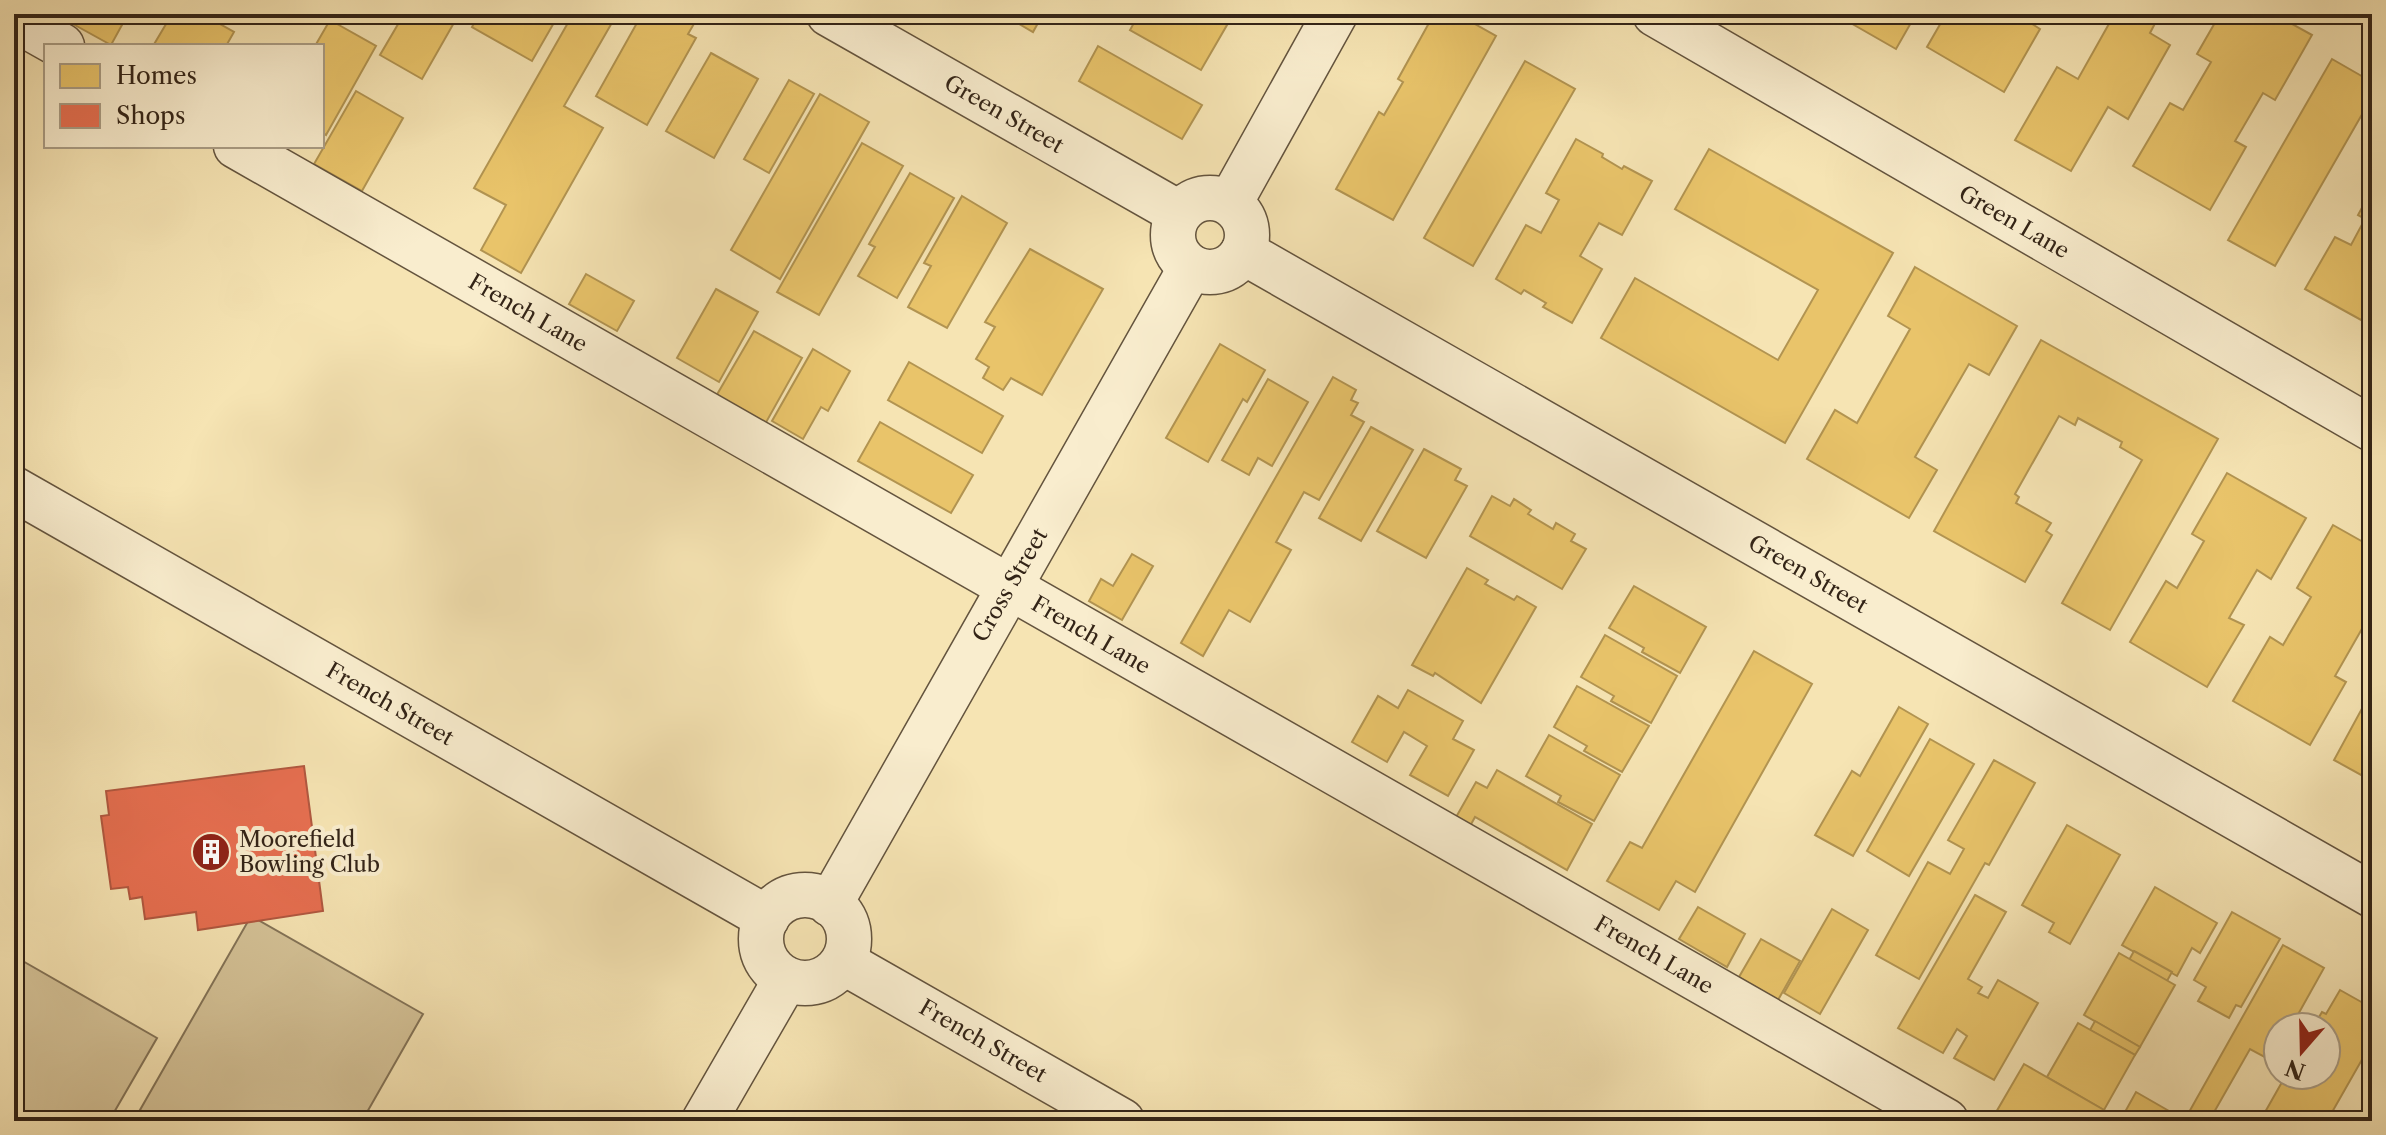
<svg xmlns="http://www.w3.org/2000/svg" width="2386" height="1135" font-family="'Libre Caslon Text',serif">
<style>
.green{fill:#d5c398;stroke:#847458;stroke-width:2}
.homes{fill:#e9c46a;stroke:#b29451;stroke-width:2}
.shops{fill:#e76f51;stroke:#b15840;stroke-width:2}
.lines{fill:none;stroke-linecap:round;stroke-linejoin:round}
.minor-casing{stroke:#64543e;stroke-width:47}
.minor{stroke:#f9edce;stroke-width:44}
.labels{text-anchor:middle;dominant-baseline:central;stroke-width:8;stroke-linejoin:round;paint-order:stroke}
.street-label{font-size:22px;fill:#332417;stroke:#f9edce}
.poi-label{font-size:22px;fill:#332417;stroke:#f9edce;text-anchor:start}
</style>
<rect width="100%" height="100%" fill="#f6e4b3"/>
<filter id="stains"><feTurbulence type="fractalNoise" baseFrequency=".0025" numOctaves="4"/><feColorMatrix values="0 0 0 0 .2 0 0 0 0 .09 0 0 0 0 .02 0 0 0 .5 -.17"/></filter>
<radialGradient id="worn" r=".72"><stop offset=".6" stop-color="#630" stop-opacity="0"/><stop offset="1" stop-color="#630" stop-opacity=".3"/></radialGradient>
<!-- green -->
<g class="green">
<polygon points="251,916 423,1014 362,1121 159,1121 140,1110"/>
<polygon points="14,956 157,1038 109,1121 14,1121"/>
</g>
<!-- homes -->
<g class="homes">
<polygon points="55,14 128,14 111,45"/>
<polygon points="172,14 202,14 234,32 226,46 153,46"/>
<polygon points="404,14 459,14 422,79 380,55"/>
<polygon points="479,14 559,14 532,61 472,27"/>
<polygon points="573,14 617,14 564,106 603,128 521,273 481,250 506,205 474,188"/>
<polygon points="642,14 692,14 698,17 688,34 696,38 647,125 596,96"/>
<polygon points="1002,14 1043,14 1033,32"/>
<polygon points="1139,14 1208,14 1227,25 1201,70 1130,30"/>
<polygon points="1434,14 1457,14 1496,36 1393,220 1336,189 1379,112 1384,115 1403,82 1398,79"/>
<polygon points="1835,14 1916,14 1896,49"/>
<polygon points="1946,14 2033,14 2029,22 2040,29 2004,92 1927,47"/>
<polygon points="2098,14 2160,14 2150,33 2170,45 2128,119 2108,107 2071,171 2015,140 2057,67 2078,79 2110,22"/>
<polygon points="2220,14 2274,14 2312,35 2275,100 2263,93 2235,141 2246,147 2210,210 2133,166 2170,103 2183,110 2211,62 2197,54"/>
<polygon points="330,20 376,46 326,135 322,132 322,46 315,46"/>
<polygon points="1098,46 1202,105 1182,139 1079,81"/>
<polygon points="711,53 758,79 714,158 666,131"/>
<polygon points="2332,59 2372,82 2372,97 2275,266 2228,240"/>
<polygon points="1525,61 1575,89 1473,266 1424,238"/>
<polygon points="789,80 814,94 769,173 744,159"/>
<polygon points="356,91 403,118 362,191 314,164"/>
<polygon points="820,94 869,122 780,279 731,250"/>
<polygon points="1576,139 1603,154 1602,157 1622,169 1624,166 1652,181 1622,235 1599,223 1580,256 1602,269 1572,323 1543,307 1546,303 1524,290 1521,294 1496,279 1526,225 1541,233 1559,200 1546,193"/>
<polygon points="862,143 903,166 819,315 777,292"/>
<polygon points="1709,149 1893,253 1785,443 1601,338 1635,278 1778,360 1818,290 1675,209"/>
<polygon points="910,173 954,198 897,298 858,276 875,247 869,244"/>
<polygon points="2372,189 2372,326 2305,289 2335,237 2351,245 2365,219 2358,215"/>
<polygon points="962,196 1007,223 947,328 908,307 931,266 924,263"/>
<polygon points="1030,249 1103,289 1042,395 1011,378 1003,390 983,378 989,367 976,359 995,327 985,322"/>
<polygon points="1915,267 2017,326 1989,375 1969,364 1915,457 1937,470 1909,518 1807,459 1835,410 1857,423 1910,329 1888,316"/>
<polygon points="586,274 634,301 617,331 569,304"/>
<polygon points="716,289 758,312 719,382 677,358"/>
<polygon points="754,331 802,358 764,426 715,398"/>
<polygon points="2041,340 2218,439 2110,630 2062,603 2142,460 2120,447 2122,442 2078,418 2075,425 2059,416 2015,494 2019,497 2016,503 2051,523 2046,531 2052,535 2025,582 1934,531"/>
<polygon points="1220,344 1265,370 1247,402 1243,399 1208,462 1166,438"/>
<polygon points="813,349 850,371 828,411 821,407 803,439 772,421"/>
<polygon points="909,362 1003,416 982,453 888,400"/>
<polygon points="1333,377 1356,390 1351,400 1358,403 1351,415 1364,422 1319,500 1304,492 1276,542 1291,550 1250,622 1229,610 1203,656 1181,643"/>
<polygon points="1268,379 1308,402 1272,466 1258,458 1249,475 1222,460"/>
<polygon points="880,422 973,475 951,513 858,461"/>
<polygon points="1371,427 1413,450 1361,541 1319,518"/>
<polygon points="1424,449 1461,469 1455,480 1467,486 1426,558 1377,531"/>
<polygon points="2227,473 2306,518 2271,579 2257,570 2229,618 2244,625 2207,687 2130,642 2166,581 2177,588 2204,541 2192,534"/>
<polygon points="1492,496 1510,506 1514,499 1531,510 1528,514 1553,529 1556,523 1575,534 1571,541 1586,549 1562,589 1470,536"/>
<polygon points="2333,525 2372,547 2372,633 2363,627 2335,676 2346,682 2310,745 2233,701 2270,637 2283,645 2311,597 2297,588"/>
<polygon points="1132,554 1153,566 1122,620 1089,601 1101,579 1113,586"/>
<polygon points="1467,568 1488,580 1485,584 1514,600 1517,596 1536,607 1481,703 1435,673 1433,676 1412,665"/>
<polygon points="1634,586 1706,627 1680,673 1642,652 1644,648 1609,628"/>
<polygon points="1605,635 1677,676 1651,723 1611,701 1614,696 1581,677"/>
<polygon points="1754,651 1812,684 1695,892 1676,881 1659,910 1607,881 1630,842 1642,848"/>
<polygon points="1577,686 1649,726 1622,772 1584,751 1587,746 1554,727"/>
<polygon points="1408,690 1463,721 1453,739 1474,750 1448,796 1410,775 1427,746 1404,732 1387,762 1352,742 1378,696 1398,708"/>
<polygon points="2371,692 2372,692 2372,781 2334,760"/>
<polygon points="1899,707 1928,724 1853,856 1815,835 1852,771 1860,776"/>
<polygon points="1549,735 1620,775 1594,821 1558,802 1561,796 1526,776"/>
<polygon points="1930,739 1974,764 1909,876 1867,851"/>
<polygon points="1994,760 2035,783 1989,865 1985,863 1919,979 1876,955 1928,862 1950,874 1964,849 1948,840"/>
<polygon points="1497,770 1592,824 1567,870 1475,817 1469,828 1455,819 1476,782 1487,788"/>
<polygon points="2067,825 2120,855 2070,944 2049,932 2054,923 2022,905"/>
<polygon points="2155,887 2217,923 2200,953 2192,948 2177,976 2122,945"/>
<polygon points="1975,895 2006,912 1968,979 1982,987 1978,993 1988,998 1998,980 2038,1003 1994,1080 1954,1058 1967,1036 1957,1029 1943,1053 1898,1028"/>
<polygon points="1698,907 1745,934 1727,967 1679,939"/>
<polygon points="1832,909 1868,930 1820,1014 1784,993"/>
<polygon points="2232,912 2280,939 2241,1007 2236,1005 2229,1018 2198,1001 2206,987 2194,980"/>
<polygon points="1761,939 1800,961 1778,1000 1739,977"/>
<polygon points="2283,945 2324,968 2291,1027 2278,1027 2278,1050 2272,1061 2250,1049 2209,1121 2184,1121"/>
<polygon points="2134,951 2172,972 2167,981 2129,960"/>
<polygon points="2119,953 2175,985 2140,1047 2084,1015"/>
<polygon points="2340,990 2372,1008 2372,1042 2327,1121 2260,1121 2286,1075 2326,1075 2326,1027 2313,1027 2322,1012 2326,1014"/>
<polygon points="2095,1021 2140,1047 2135,1055 2090,1030"/>
<polygon points="2078,1023 2135,1055 2104,1110 2047,1077"/>
<polygon points="2024,1064 2104,1110 2097,1121 2007,1121 1995,1114"/>
<polygon points="2136,1092 2176,1115 2172,1121 2120,1121"/>
</g>
<!-- shops -->
<polygon class="shops" points="304,766 323,911 198,930 196,912 145,919 142,897 130,899 128,887 111,889 101,816 109,815 106,791"/>
<g class="lines">
<defs>
<g id="minor">
<polyline points="829,14 1179,213"/>
<polyline points="1655,14 2372,429"/>
<polyline points="14,19 62,46"/>
<polyline points="236,146 1946,1121"/>
<circle cx="1210" cy="235" r="37"/>
<polyline points="1230,203 1335,14"/>
<polyline points="1243,252 2372,895"/>
<polyline points="14,489 767,918"/>
<circle cx="805" cy="939" r="44"/>
<polyline points="830,904 1191,267"/>
<polyline points="843,962 1122,1121"/>
<polyline points="704,1121 786,979"/>
</g>
</defs>
<!-- minor casing -->
<use href="#minor" class="minor-casing"/>
<!-- minor -->
<use href="#minor" class="minor"/>
</g>
<!-- icons -->
<defs>
<symbol id="building-disc" viewBox="-11 -11 22 22"><circle r="9.5" fill="#8f2418" stroke="#f9edce"/><path d="M-4-6H4V6H1V3H-1V6H-4ZM-2.5-4.3h1.7v1.8h-1.7ZM.8-4.3h1.7v1.8H.8ZM-2.5-1h1.7V.8h-1.7ZM.8-1h1.7V.8H.8Z" fill="#fff"/></symbol>
</defs>
<g fill-rule="evenodd">
<use href="#building-disc" x="189" y="830" width="44" height="44"/>
</g>
<g class="labels">
<!-- street labels -->
<g class="street-label">
<text transform="translate(1004 114) rotate(30)">Green Street</text>
<text transform="translate(2014 222) rotate(30)">Green Lane</text>
<text transform="translate(528 313) rotate(30)">French Lane</text>
<text transform="translate(1808 574) rotate(30)">Green Street</text>
<text transform="translate(1010 585) rotate(-60)">Cross Street</text>
<text transform="translate(1091 635) rotate(30)">French Lane</text>
<text transform="translate(390 704) rotate(30)">French Street</text>
<text transform="translate(1654 955) rotate(30)">French Lane</text>
<text transform="translate(983 1041) rotate(30)">French Street</text>
</g>
<!-- poi labels -->
<g class="poi-label">
<text x="239" y="839">Moorefield<tspan x="239" dy="25">Bowling Club</tspan></text>
</g>
</g>
<!-- margin -->
<rect width="2386" height="1135" fill="none" stroke="#f6e4b3" stroke-width="48"/>
<rect x="16" y="16" width="2354" height="1103" fill="none" stroke="#332417" stroke-width="4"/>
<rect x="24" y="24" width="2338" height="1087" fill="none" stroke="#332417" stroke-width="2"/>
<!-- legend -->
<rect x="44" y="44" width="280" height="104" fill="#f9edce" stroke="#aa9d85" stroke-width="2"/>
<rect x="60" y="64" width="40" height="24" fill="#e9c46a" stroke="#aa9d85" stroke-width="2"/>
<text x="116" y="84" font-size="24" fill="#332417">Homes</text>
<rect x="60" y="104" width="40" height="24" fill="#e76f51" stroke="#aa9d85" stroke-width="2"/>
<text x="116" y="124" font-size="24" fill="#332417">Shops</text>
<!-- north arrow -->
<g transform="translate(2302 1051) rotate(200)"><circle r="38" fill="#f9edce" stroke="#aa9d85" stroke-width="2"/>
<path d="M0-6L14 30L0 20L-14 30Z" fill="#8f2418"/>
<text y="-12" font-size="22" font-weight="bold" text-anchor="middle" fill="#332417">N</text>
</g>
<rect width="100%" height="100%" filter="url(#stains)"/>
<rect width="100%" height="100%" fill="url(#worn)"/>
</svg>
